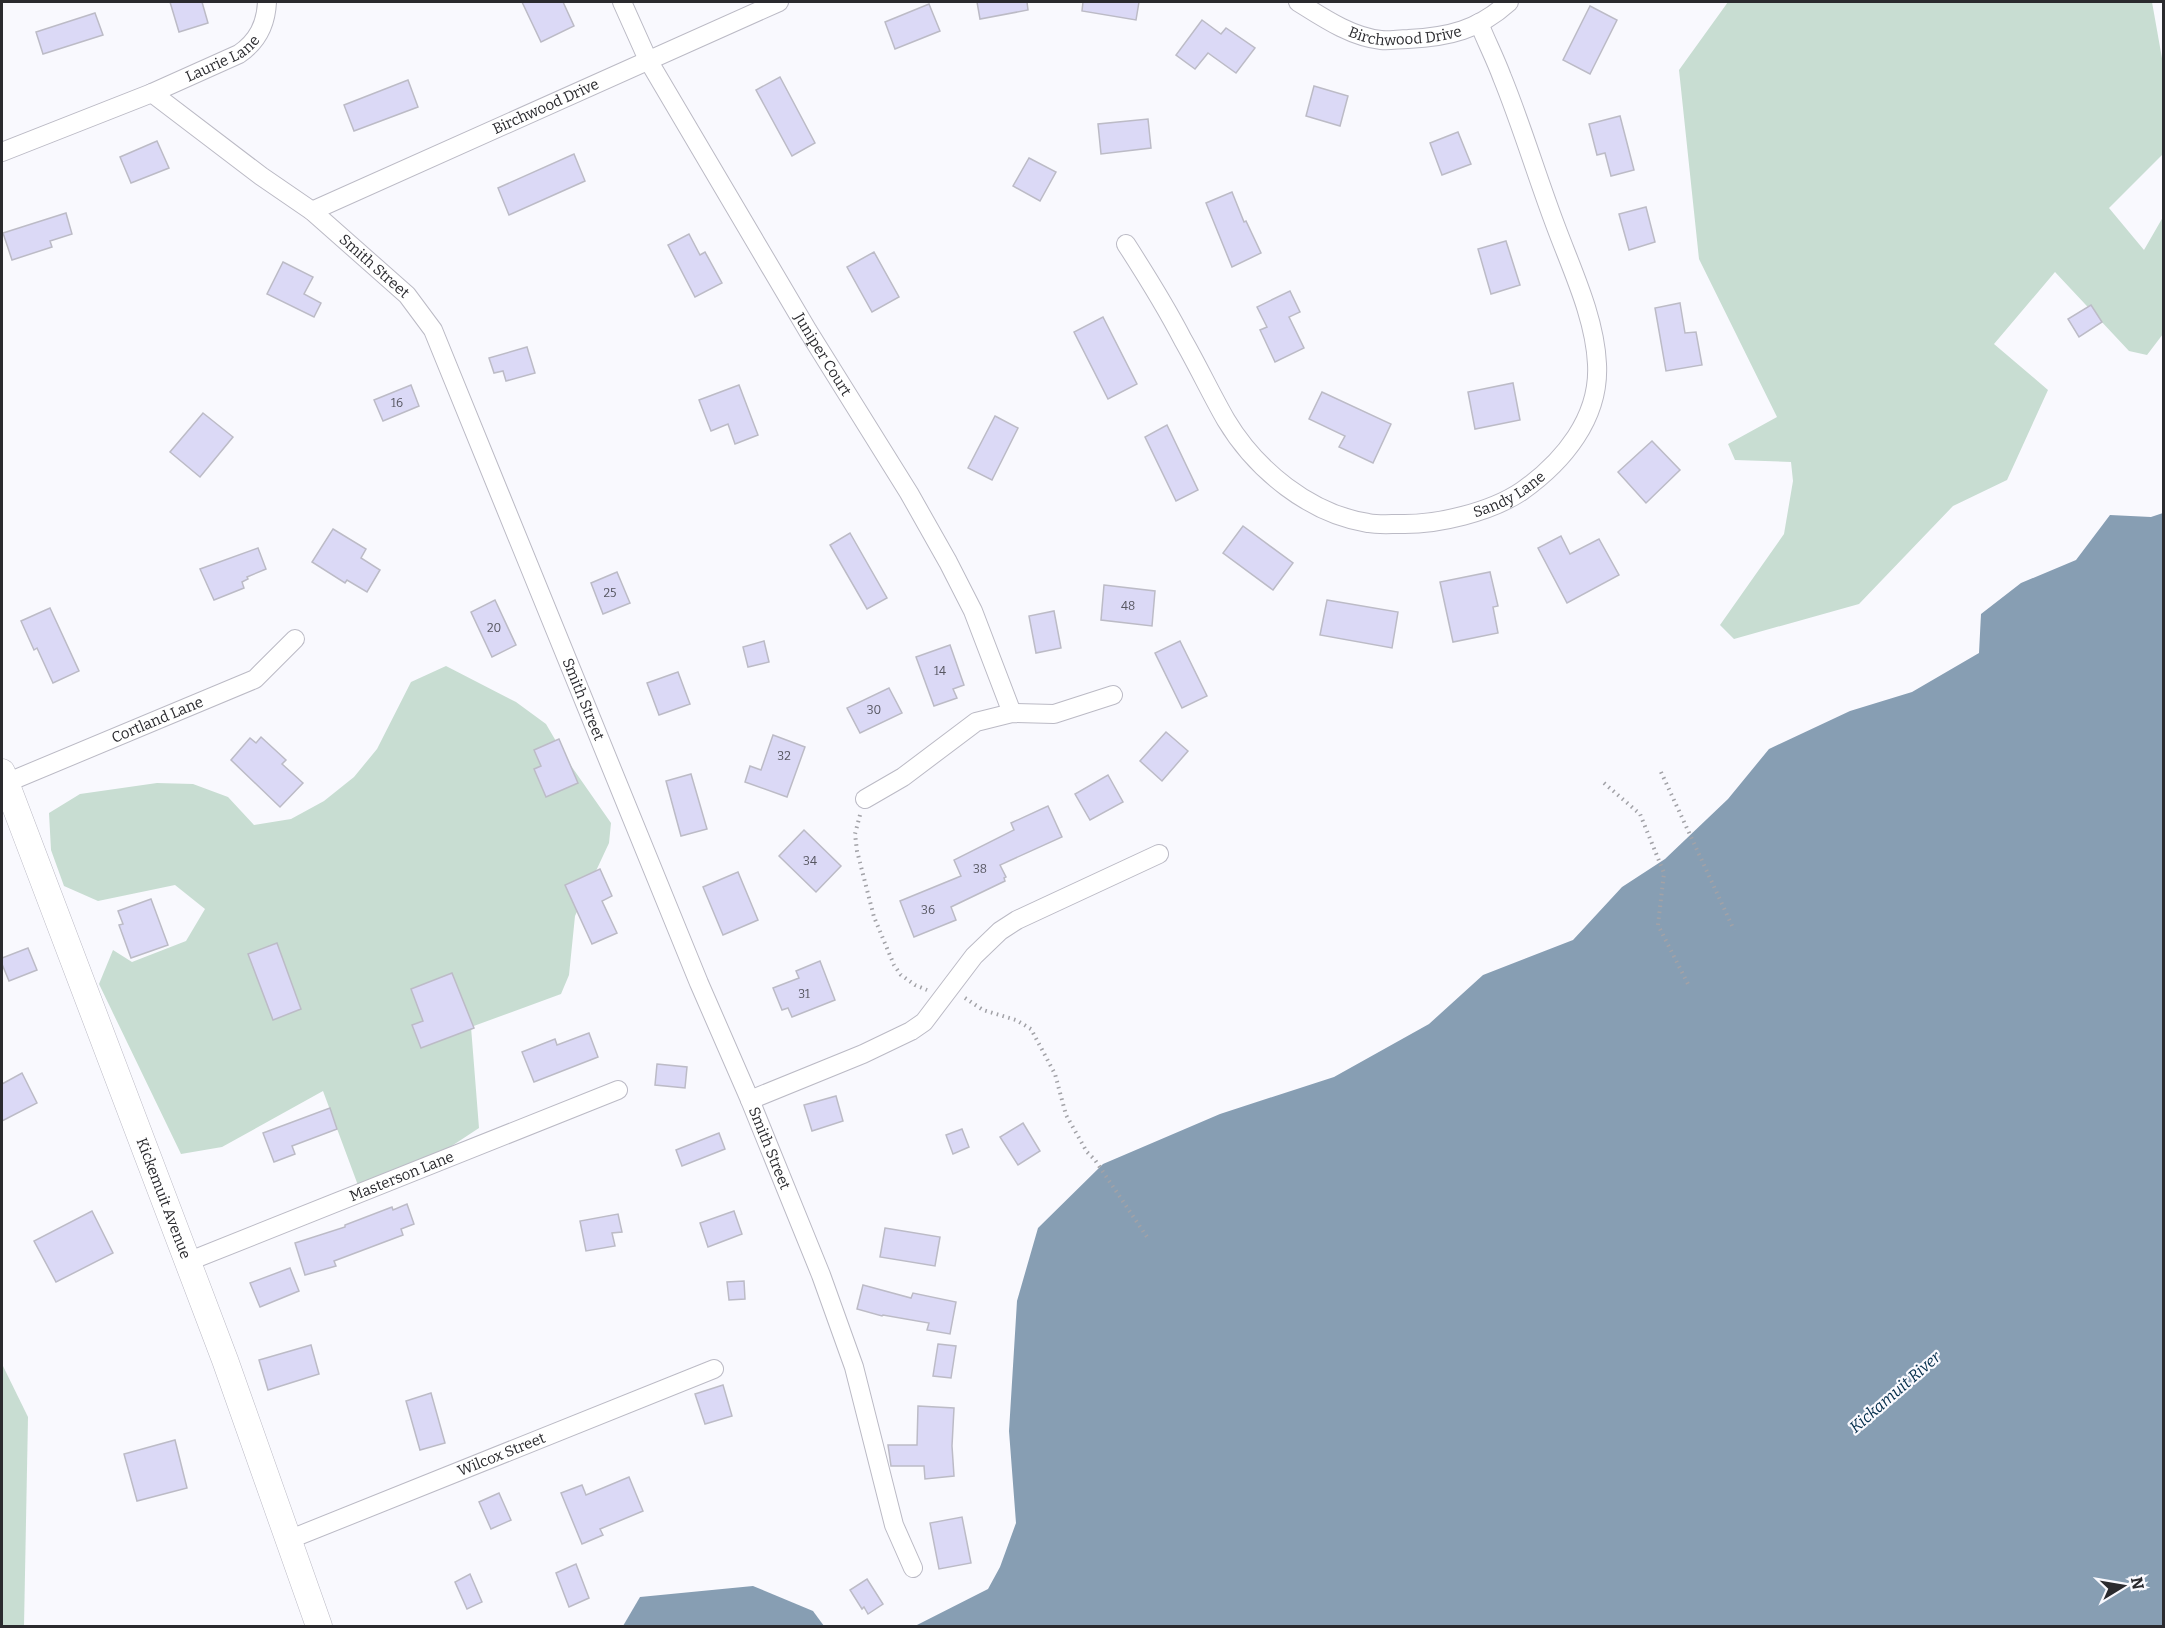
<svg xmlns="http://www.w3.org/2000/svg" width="2165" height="1628" font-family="Bitter,serif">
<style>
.green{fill:#c8ddd2}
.water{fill:#879eb3}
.building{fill:#dbd9f6;stroke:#bcbbc6;stroke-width:1.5}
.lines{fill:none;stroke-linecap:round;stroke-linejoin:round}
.street-casing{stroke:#bbbac5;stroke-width:20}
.secondary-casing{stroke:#bbbac5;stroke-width:27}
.path{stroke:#a2a2a7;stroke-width:4;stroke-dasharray:1.5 4.5;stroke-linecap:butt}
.street{stroke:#fff;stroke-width:18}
.secondary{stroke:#fff;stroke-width:26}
.labels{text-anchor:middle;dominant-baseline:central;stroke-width:4.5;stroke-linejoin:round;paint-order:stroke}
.number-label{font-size:12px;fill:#565660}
.street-label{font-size:15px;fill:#2a2a2e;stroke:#f9f9fe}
.water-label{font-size:16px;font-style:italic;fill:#022c4a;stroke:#f9f9fe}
</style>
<rect width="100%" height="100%" fill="#f9f9fe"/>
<!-- green -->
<g class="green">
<polygon points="1728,2 2152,2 2163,64 2163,154 2109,208 2144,250 2163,217 2163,334 2147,355 2129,351 2055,272 1994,344 2048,390 2007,480 1953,506 1859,604 1734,639 1720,625 1784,534 1793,481 1791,462 1735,460 1728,444 1777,417 1699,259 1679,70"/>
<polygon points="446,666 516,702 546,724 567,760 611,823 609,843 575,916 569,975 561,994 471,1027 479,1128 441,1153 359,1188 323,1091 222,1147 181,1154 99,984 113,950 132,962 186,941 205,909 175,885 98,901 64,886 51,850 49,813 80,794 157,783 193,784 228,797 254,825 291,819 324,801 354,777 377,749 411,682"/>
<polygon points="2,1364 28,1417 24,1626 2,1626"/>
</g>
<!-- water -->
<g class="water">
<polygon points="2163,513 2163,1626 915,1626 988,1589 1000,1567 1016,1523 1009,1431 1017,1301 1038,1228 1103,1164 1220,1114 1334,1077 1429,1024 1483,975 1573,940 1622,887 1665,859 1728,799 1769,749 1850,711 1912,692 1979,653 1981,614 2021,583 2076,560 2110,515 2151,517"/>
<polygon points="753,1586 813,1611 824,1626 623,1626 640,1597"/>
</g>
<!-- building -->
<g class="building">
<polygon points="170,2 202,2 208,23 179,32"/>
<polygon points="522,2 563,2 574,26 541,42"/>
<polygon points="977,2 1027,2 1028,10 980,19"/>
<polygon points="1083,2 1139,2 1136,20 1082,11"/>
<polygon points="929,4 940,31 895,49 885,22"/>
<polygon points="1590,6 1617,20 1590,74 1563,60"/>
<polygon points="95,13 103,35 43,54 36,32"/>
<polygon points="1202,20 1221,34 1226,28 1255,48 1236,73 1208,53 1195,69 1176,55"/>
<polygon points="780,77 815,143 792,156 756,90"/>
<polygon points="408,80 418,107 354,131 344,105"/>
<polygon points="1314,86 1348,96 1340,126 1306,116"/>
<polygon points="1620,116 1634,170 1611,176 1605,153 1597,155 1589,124"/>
<polygon points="1148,119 1151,148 1101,154 1098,124"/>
<polygon points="1458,132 1471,164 1442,175 1430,143"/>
<polygon points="157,141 169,168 131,183 120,157"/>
<polygon points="574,154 585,181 509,215 498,188"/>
<polygon points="1029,158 1056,172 1040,201 1013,186"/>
<polygon points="1232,192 1244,222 1246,221 1261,253 1232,267 1206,203"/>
<polygon points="1646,207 1655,242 1629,250 1619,214"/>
<polygon points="66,213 72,234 50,241 52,247 12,260 3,233"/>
<polygon points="689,234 700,255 705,252 722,283 695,297 668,245"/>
<polygon points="1506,241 1520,285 1491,294 1478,249"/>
<polygon points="874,252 899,297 872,312 847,267"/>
<polygon points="283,262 313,277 304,294 321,303 314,317 267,294"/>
<polygon points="1290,291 1300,312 1289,317 1304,348 1275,362 1260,330 1267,327 1257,307"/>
<polygon points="1680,303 1685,333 1696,332 1702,365 1666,371 1655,308"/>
<polygon points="2091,305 2102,322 2079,337 2068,319"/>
<polygon points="1103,317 1137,384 1108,399 1074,332"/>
<polygon points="527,347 535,373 506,381 503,371 494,373 489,358"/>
<polygon points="1513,383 1520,420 1475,429 1468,392"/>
<polygon points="411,385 419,406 383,421 374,400"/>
<polygon points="739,385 758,435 735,444 728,424 711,431 699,400"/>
<polygon points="1322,392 1391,424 1373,463 1339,447 1345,436 1309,419"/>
<polygon points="203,413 233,437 200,477 170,452"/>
<polygon points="995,416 1018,428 992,480 968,468"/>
<polygon points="1167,425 1198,490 1176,501 1145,437"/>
<polygon points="1652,441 1680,470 1646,503 1618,472"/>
<polygon points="1243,526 1293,563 1273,590 1223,553"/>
<polygon points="333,529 366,549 361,558 380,570 367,592 347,580 345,583 312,562"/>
<polygon points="850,533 887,598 867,609 830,545"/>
<polygon points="1561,536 1570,554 1599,539 1619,575 1567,603 1538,548"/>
<polygon points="258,548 266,569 247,577 248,579 242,582 244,588 214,600 200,569"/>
<polygon points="617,572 630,603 603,614 591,583"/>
<polygon points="1490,572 1498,606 1493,607 1498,633 1453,642 1440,582"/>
<polygon points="1104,585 1155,591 1152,626 1101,620"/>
<polygon points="495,600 516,645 492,657 471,612"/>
<polygon points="1327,600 1398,612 1392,648 1320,635"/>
<polygon points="50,608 79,671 53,683 37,648 34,650 21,621"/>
<polygon points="1054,611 1061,648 1036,653 1029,616"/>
<polygon points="764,641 769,662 748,667 743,647"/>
<polygon points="1180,641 1207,696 1182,708 1155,653"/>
<polygon points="950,645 964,685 953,689 957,698 934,706 916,657"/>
<polygon points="678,672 690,704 659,715 647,683"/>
<polygon points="889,688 902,713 860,733 847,708"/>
<polygon points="1166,732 1188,751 1162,781 1140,761"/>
<polygon points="773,735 805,747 787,797 745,782 750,766 761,770"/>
<polygon points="261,737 286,760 282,764 303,783 280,807 231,760 250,738 256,743"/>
<polygon points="559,739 578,783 546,797 534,769 541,766 534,750"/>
<polygon points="691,774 707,829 681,836 666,781"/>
<polygon points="1108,775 1123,802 1090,820 1075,794"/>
<polygon points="1048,806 1062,837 1000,865 1006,877 1004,878 1005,881 951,907 956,920 914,937 900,901 961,876 954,860 1014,830 1011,823"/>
<polygon points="804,830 841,866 816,892 779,856"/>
<polygon points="600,869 612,896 602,901 617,933 592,944 565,885"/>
<polygon points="738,872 758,920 723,935 703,887"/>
<polygon points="151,899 168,945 131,958 119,925 123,924 118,911"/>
<polygon points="277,943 301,1009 273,1020 248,954"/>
<polygon points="28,948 37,970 9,981 2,964 2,958"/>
<polygon points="820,961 835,1000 792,1017 788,1008 782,1010 773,988 799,978 796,971"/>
<polygon points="452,973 474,1028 421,1048 412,1025 423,1021 411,989"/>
<polygon points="589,1033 598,1057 534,1082 522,1052 555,1039 557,1045"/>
<polygon points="657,1064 687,1067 685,1088 655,1085"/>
<polygon points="22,1073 37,1103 2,1121 2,1084"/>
<polygon points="836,1096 843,1121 812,1131 804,1105"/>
<polygon points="330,1108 337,1129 292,1146 295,1154 274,1162 263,1133"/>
<polygon points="1023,1123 1040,1151 1018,1165 1000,1137"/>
<polygon points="962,1129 969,1147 953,1154 946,1135"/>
<polygon points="719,1133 725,1149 682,1166 676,1150"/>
<polygon points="407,1204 414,1224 401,1229 403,1235 334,1261 336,1266 305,1275 295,1243 345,1227 345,1225 392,1207 393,1210"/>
<polygon points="92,1211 113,1253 56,1282 34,1241"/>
<polygon points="734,1211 742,1234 708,1247 700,1223"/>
<polygon points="618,1214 622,1232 612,1233 615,1246 586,1251 580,1221"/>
<polygon points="885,1228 940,1237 935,1266 880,1257"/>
<polygon points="290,1268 299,1291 260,1307 250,1283"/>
<polygon points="744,1281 745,1299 729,1300 727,1282"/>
<polygon points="863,1285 911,1298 913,1293 956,1302 950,1334 927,1330 929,1323 883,1315 882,1316 857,1309"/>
<polygon points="938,1344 956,1346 951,1378 933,1376"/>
<polygon points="311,1345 319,1374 268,1390 259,1360"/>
<polygon points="723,1385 732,1416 705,1424 695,1394"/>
<polygon points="431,1393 445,1443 420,1450 406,1401"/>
<polygon points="918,1406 954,1408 952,1446 954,1476 925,1479 924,1466 891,1466 888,1445 917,1445"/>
<polygon points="175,1440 187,1488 137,1501 124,1454"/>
<polygon points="629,1477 643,1511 600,1529 603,1535 582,1544 561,1493 582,1485 586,1495"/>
<polygon points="499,1493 511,1520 491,1529 479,1502"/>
<polygon points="962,1517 971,1563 939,1569 930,1523"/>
<polygon points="576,1564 589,1598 569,1607 556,1573"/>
<polygon points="470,1574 482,1602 467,1609 455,1582"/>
<polygon points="867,1579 883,1604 868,1614 864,1607 862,1609 850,1590"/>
</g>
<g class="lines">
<defs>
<g id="street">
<path id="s1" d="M 622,2 L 648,60 L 808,331 L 909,493 L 948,562 L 973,611 L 1012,713"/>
<path id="s2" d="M 1298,2 C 1322,17 1351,37 1381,40 C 1389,41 1399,39 1408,39 C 1449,37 1478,30 1509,2"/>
<path id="s3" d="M 152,93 L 261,176 L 312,211 L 407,295 L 433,330 L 699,983 L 750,1100 L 821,1275 L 854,1367 L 894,1525 L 913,1568"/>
<path id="s4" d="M 2,152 L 152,93 L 239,54 C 258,41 266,24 267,2"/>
<path id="s5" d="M 312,211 L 779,2"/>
<path id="s6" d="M 1126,244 C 1146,275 1166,307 1183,340 C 1198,366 1211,394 1226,420 C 1256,470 1310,514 1368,523 C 1378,525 1390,524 1400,524 C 1437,525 1491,512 1522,491 C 1563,462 1600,418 1597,364 C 1595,318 1572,270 1556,227 C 1537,177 1522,126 1502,77 C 1495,58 1486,41 1479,23"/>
<path id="s7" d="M 6,783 L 255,679 L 295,639"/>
<polyline points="865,799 903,777 976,722 1012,713 1054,714 1113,695"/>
<polyline points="750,1100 863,1054 911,1031 924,1022 974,956 1000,931 1017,920 1159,854"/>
<path id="s8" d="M 187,1262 L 618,1090"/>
<path id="s9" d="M 288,1540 L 714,1369"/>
</g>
<g id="secondary">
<path id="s10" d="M 2,772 L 225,1360 L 319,1626"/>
</g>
</defs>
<!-- street casing -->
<use href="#street" class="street-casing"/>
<!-- secondary casing -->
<use href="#secondary" class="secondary-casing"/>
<!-- path -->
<g class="path">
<polyline points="1661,772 1734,930"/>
<polyline points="1604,783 1640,814 1664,873 1658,925 1689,986"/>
<polyline points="860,815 855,834 857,851 874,917 894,965 901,975 915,985 927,990"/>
<polyline points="965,998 983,1010 1016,1020 1031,1029 1055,1074 1066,1115 1087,1152 1095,1160 1147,1237"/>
</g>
<!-- street -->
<use href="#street" class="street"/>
<!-- secondary -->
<use href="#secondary" class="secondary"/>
</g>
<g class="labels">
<!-- number labels -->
<g class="number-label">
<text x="397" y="403">16</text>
<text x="610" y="593">25</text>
<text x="1128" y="606">48</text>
<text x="494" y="628">20</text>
<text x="940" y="671">14</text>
<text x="874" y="710">30</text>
<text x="784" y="756">32</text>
<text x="810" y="861">34</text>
<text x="980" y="869">38</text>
<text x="928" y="910">36</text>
<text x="804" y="994">31</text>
</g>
<!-- street labels -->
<g class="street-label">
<text stroke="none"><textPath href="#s2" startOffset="116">Birchwood Drive</textPath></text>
<text stroke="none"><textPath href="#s4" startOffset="240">Laurie Lane</textPath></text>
<text stroke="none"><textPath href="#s5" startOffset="256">Birchwood Drive</textPath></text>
<text stroke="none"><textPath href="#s3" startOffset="282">Smith Street</textPath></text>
<text stroke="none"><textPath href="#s1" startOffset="406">Juniper Court</textPath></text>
<text stroke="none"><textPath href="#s6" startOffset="530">Sandy Lane</textPath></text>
<text stroke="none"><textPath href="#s3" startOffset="768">Smith Street</textPath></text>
<text stroke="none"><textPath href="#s7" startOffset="164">Cortland Lane</textPath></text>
<text stroke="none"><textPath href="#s3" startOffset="1254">Smith Street</textPath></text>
<text stroke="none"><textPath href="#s8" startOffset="231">Masterson Lane</textPath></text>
<text stroke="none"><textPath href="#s10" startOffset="456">Kickemuit Avenue</textPath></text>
<text stroke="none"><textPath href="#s9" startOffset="230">Wilcox Street</textPath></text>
</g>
<!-- water labels -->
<g class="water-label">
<text transform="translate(1895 1392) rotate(-41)">Kickamuit River</text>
</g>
</g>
<!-- border -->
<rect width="2165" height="1628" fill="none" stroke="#2a2a2e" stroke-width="6"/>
<!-- north arrow -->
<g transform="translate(2123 1586) rotate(79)" stroke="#f9f9fe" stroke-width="4.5" paint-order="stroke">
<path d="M0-4.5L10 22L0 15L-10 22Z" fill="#2a2a2e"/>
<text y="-9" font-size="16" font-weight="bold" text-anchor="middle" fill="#2a2a2e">N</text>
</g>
</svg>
